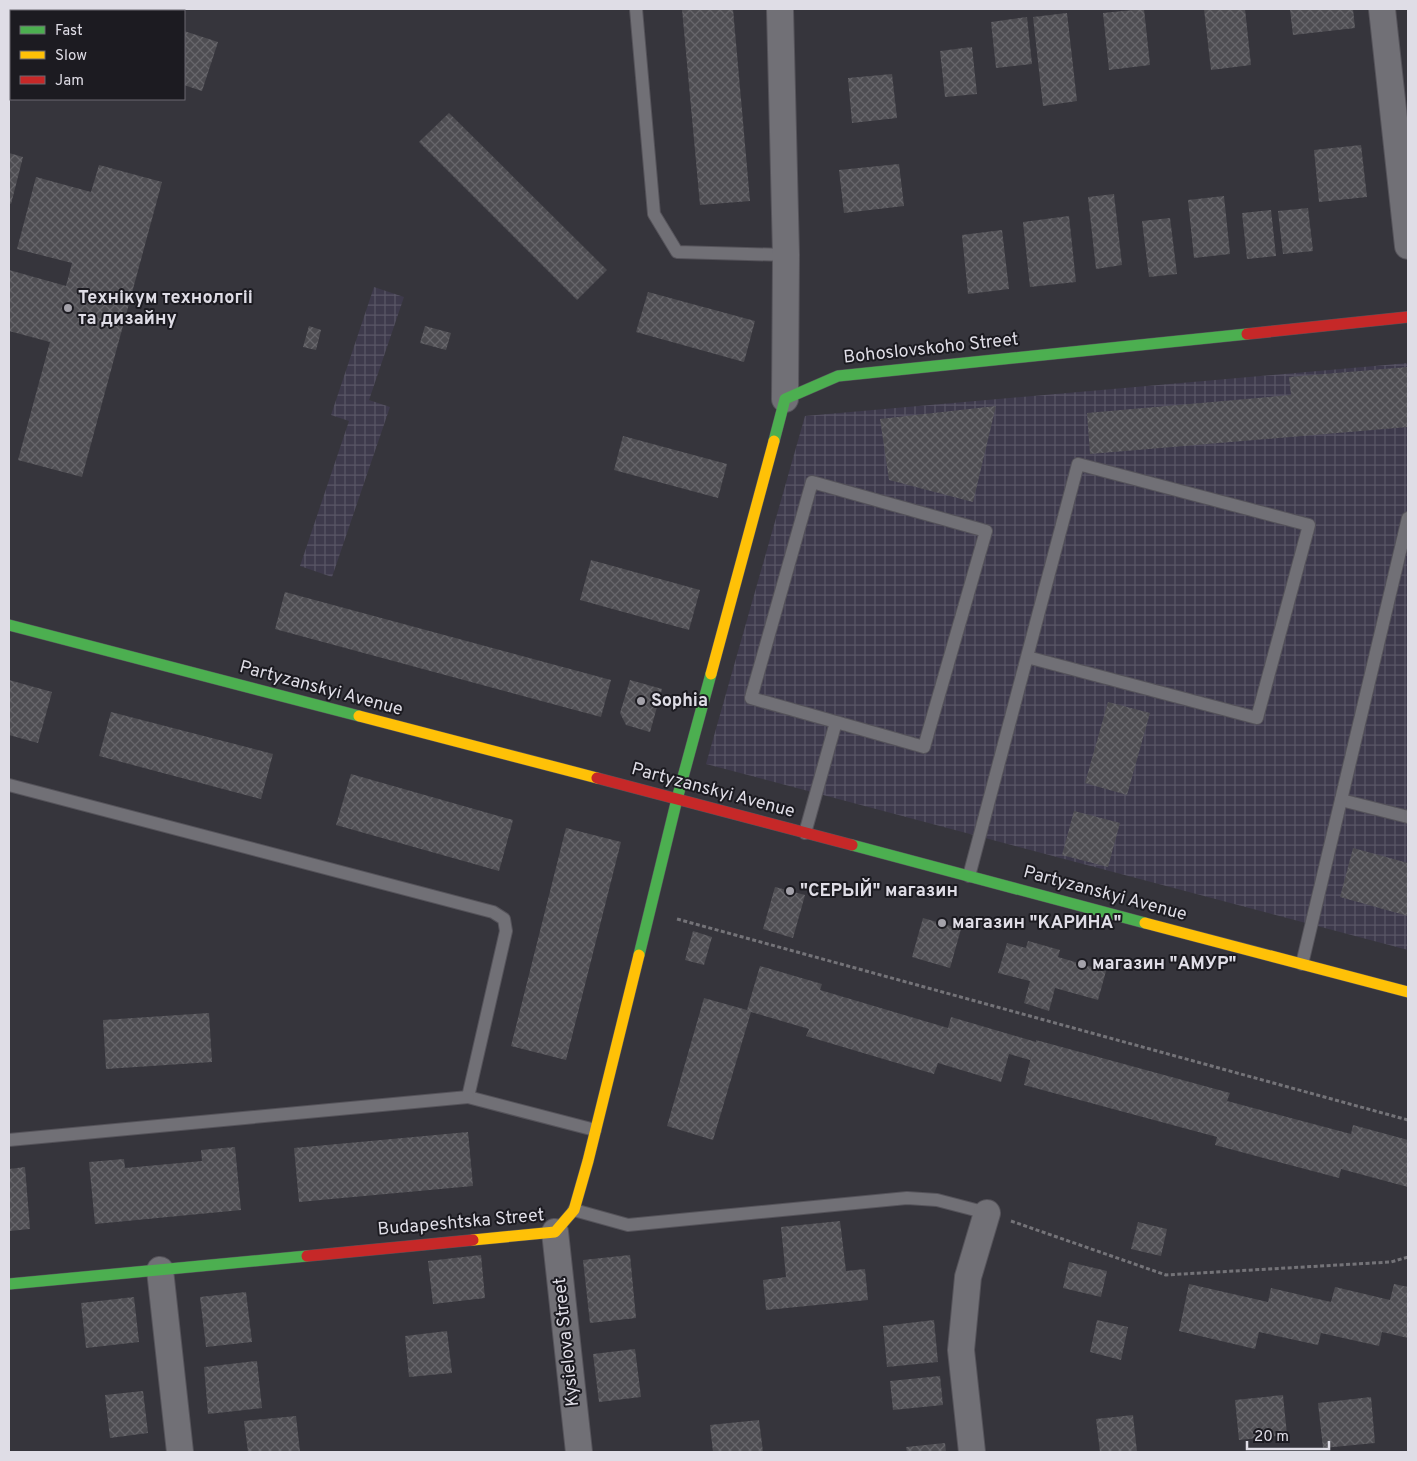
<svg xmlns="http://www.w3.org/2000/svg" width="1417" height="1461" font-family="Overpass,sans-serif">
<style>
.industrial{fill:url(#industrial-grid)}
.building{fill:url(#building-cross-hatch)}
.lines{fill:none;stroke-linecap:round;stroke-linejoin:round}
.lane-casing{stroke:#55535a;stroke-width:14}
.street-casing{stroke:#55535a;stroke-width:28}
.fast-casing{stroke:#55535a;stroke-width:12}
.slow-casing{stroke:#55535a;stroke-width:12}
.jam-casing{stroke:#55535a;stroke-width:12}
.path{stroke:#747378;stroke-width:3;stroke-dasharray:4 2.5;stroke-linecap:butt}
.lane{stroke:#717076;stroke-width:12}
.street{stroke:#717076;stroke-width:26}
.fast{stroke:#4caf50;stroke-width:11}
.slow{stroke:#ffc107;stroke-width:11}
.jam{stroke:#c62828;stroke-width:11}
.poi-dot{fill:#a4a2aa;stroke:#1c1b21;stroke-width:2}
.labels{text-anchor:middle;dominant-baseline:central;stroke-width:4;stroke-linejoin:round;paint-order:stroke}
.poi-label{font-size:18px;font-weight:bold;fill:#dfdde6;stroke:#1c1b21;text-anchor:start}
.street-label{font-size:18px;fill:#dfdde6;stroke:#1c1b21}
</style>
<defs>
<pattern id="industrial-grid" width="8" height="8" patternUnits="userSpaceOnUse" patternTransform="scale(1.25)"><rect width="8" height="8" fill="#3e3a4c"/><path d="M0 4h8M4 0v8" fill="none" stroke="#595666"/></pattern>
<pattern id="building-cross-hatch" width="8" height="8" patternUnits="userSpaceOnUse" patternTransform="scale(1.25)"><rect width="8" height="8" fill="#4e4d52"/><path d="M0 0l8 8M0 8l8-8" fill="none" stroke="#67666b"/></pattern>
</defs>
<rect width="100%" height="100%" fill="#36353c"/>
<!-- industrial -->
<g class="industrial">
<polygon points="374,287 404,297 369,400 390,407 332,577 300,566 349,421 331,415"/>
<polygon points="1408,363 1408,950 706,764 805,416"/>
</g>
<!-- building -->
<g class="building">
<polygon points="59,9 117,9 123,11 58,11"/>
<polygon points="682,9 733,9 750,201 700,205"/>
<polygon points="1144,9 1150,65 1109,70 1103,13"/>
<polygon points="1204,9 1245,9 1251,65 1211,70"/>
<polygon points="1290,9 1353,9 1355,28 1293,35"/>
<polygon points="1067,13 1077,101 1043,106 1033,17"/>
<polygon points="1027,17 1032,64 996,68 991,22"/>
<polygon points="184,31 218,42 202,91 184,85"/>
<polygon points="972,47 977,94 945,97 940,51"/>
<polygon points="892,74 897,118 852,123 848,78"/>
<polygon points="449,113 607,270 577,300 419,142"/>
<polygon points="1361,145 1367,197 1319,202 1314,150"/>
<polygon points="9,153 23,157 11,204 9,203"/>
<polygon points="899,164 904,206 844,213 839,170"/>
<polygon points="99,165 162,182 82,477 18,460 50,342 9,331 9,270 66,286 72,263 17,249 36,177 91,192"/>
<polygon points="1114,194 1122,265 1096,269 1088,197"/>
<polygon points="1224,196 1230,254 1194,258 1188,200"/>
<polygon points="1308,208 1313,251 1283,254 1278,211"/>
<polygon points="1271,210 1276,256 1247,259 1242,213"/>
<polygon points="1069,216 1076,282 1030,287 1023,222"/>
<polygon points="1170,218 1177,274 1149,277 1142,221"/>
<polygon points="1002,230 1009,289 968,294 962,235"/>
<polygon points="648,292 755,321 744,362 636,332"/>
<polygon points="309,326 321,330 316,350 303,347"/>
<polygon points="425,326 451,333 446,350 420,343"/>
<polygon points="1408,367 1408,427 1090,454 1087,413 1291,395 1289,377"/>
<polygon points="996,406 973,502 889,480 880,419"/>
<polygon points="623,436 727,464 718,498 614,470"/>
<polygon points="591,560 700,590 689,630 580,600"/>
<polygon points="285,592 611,680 601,717 275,629"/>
<polygon points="9,680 52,692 38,743 9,735"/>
<polygon points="630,680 662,689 650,732 626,725 620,713"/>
<polygon points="1108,702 1150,713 1127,795 1085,783"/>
<polygon points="111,712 273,754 261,799 99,756"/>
<polygon points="351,774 513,820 499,871 336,825"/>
<polygon points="1074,811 1120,823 1108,867 1062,855"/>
<polygon points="566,828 621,842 566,1060 511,1046"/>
<polygon points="1353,848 1408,863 1408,916 1340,897"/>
<polygon points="775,887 805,895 793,938 763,929"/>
<polygon points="923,918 961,929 950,968 912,957"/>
<polygon points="693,931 712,937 704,965 685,960"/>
<polygon points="1028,941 1060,950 1058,957 1106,971 1098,1000 1055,988 1049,1011 1024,1003 1030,981 998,973 1007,943 1026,948"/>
<polygon points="760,966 822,984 820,990 948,1028 951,1017 1036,1042 1036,1040 1230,1093 1227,1101 1351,1134 1353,1125 1408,1140 1408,1187 1341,1169 1339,1178 1215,1145 1217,1137 1024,1085 1032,1053 1030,1060 1009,1054 1001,1082 938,1063 934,1074 806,1036 809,1029 751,1012 713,1140 667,1126 704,998 747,1010"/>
<polygon points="209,1013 212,1062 106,1069 103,1020"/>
<polygon points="468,1132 473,1186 299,1202 294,1148"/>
<polygon points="235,1147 241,1210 95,1224 89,1162 124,1159 125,1168 202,1161 201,1150"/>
<polygon points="25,1167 30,1229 9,1231 9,1169"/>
<polygon points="840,1221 846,1271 865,1269 868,1300 766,1310 763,1280 786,1277 781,1227"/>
<polygon points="1138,1222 1167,1229 1161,1256 1131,1249"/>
<polygon points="481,1255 485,1298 433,1304 428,1261"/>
<polygon points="630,1255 636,1318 590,1323 583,1260"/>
<polygon points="1069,1262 1107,1271 1101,1297 1063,1288"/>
<polygon points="1189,1284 1268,1302 1271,1288 1331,1302 1335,1287 1390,1300 1394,1284 1408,1287 1408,1338 1382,1332 1379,1346 1321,1333 1318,1345 1259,1332 1255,1349 1179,1331"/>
<polygon points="246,1292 252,1342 206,1347 200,1297"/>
<polygon points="134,1297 139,1342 86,1348 81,1303"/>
<polygon points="934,1320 938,1362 887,1367 883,1326"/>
<polygon points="1097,1320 1128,1327 1121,1360 1090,1352"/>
<polygon points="447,1331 452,1373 409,1377 405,1336"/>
<polygon points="635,1349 641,1397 599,1402 593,1354"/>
<polygon points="257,1361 262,1408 208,1414 204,1367"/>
<polygon points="940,1376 943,1405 893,1410 890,1381"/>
<polygon points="143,1391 148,1433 110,1438 105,1395"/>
<polygon points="1283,1395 1287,1435 1239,1440 1235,1400"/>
<polygon points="1371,1397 1375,1443 1323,1448 1318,1403"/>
<polygon points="1133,1415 1137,1452 1100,1452 1096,1419"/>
<polygon points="296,1416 300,1452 248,1452 244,1421"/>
<polygon points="759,1420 763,1452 713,1452 710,1425"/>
<polygon points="945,1443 946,1452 907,1452 906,1447"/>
</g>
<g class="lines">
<defs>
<g id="lane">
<polyline points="636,9 654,214 677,252 786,255"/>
<polyline points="9,785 493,912 504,919 506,931 468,1097 595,1130"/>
<polyline points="1341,800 1408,817"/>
<polyline points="805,833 836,722 751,698 812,482 986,531 924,747 836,722"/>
<polyline points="969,876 1078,464 1309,525 1257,718 1027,657"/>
<polyline points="1302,964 1408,518"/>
<polyline points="9,1140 468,1097"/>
<polyline points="574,1210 628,1225 907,1198 937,1200 987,1213"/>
</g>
<g id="street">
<polyline points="780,9 786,255 785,399"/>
<polyline points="1382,9 1408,246"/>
<polyline points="555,1232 579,1452"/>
<polyline points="160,1270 180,1452"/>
<polyline points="972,1452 961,1350 968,1277 987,1213"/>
</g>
<g id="fast">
<polyline points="774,441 785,399 838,376 1247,334"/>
<polyline points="9,625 359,716"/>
<polyline points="852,845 1145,923"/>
<polyline points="639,955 677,799 711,674"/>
<polyline points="9,1284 307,1256"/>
</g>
<g id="slow">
<polyline points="711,674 774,441"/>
<polyline points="359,716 597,778"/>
<polyline points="1145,923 1408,992"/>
<polyline points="473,1240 555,1232 574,1210 588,1161 639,955"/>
</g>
<g id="jam">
<polyline points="1247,334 1408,317"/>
<polyline points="597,778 852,845"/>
<polyline points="307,1256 473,1240"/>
</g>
</defs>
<!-- lane casing -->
<use href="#lane" class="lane-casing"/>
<!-- street casing -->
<use href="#street" class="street-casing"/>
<!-- fast casing -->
<use href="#fast" class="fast-casing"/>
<!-- slow casing -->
<use href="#slow" class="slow-casing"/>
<!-- jam casing -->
<use href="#jam" class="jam-casing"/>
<!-- path -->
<g class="path">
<polyline points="677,919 1408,1120"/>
<polyline points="1011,1221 1166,1275 1391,1262 1408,1257"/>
</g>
<!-- lane -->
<use href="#lane" class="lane"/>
<!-- street -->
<use href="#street" class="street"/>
<!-- fast -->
<use href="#fast" class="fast"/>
<!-- slow -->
<use href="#slow" class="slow"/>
<!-- jam -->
<use href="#jam" class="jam"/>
</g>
<!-- markers -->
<g class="poi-dot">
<circle cx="68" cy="308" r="5"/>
<circle cx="641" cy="701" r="5"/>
<circle cx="790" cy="891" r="5"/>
<circle cx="942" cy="923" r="5"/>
<circle cx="1082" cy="964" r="5"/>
</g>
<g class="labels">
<!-- poi labels -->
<g class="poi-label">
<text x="78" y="298">Технікум технологіі<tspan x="78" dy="21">та дизайну</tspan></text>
<text x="651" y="701">Sophia</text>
<text x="800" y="891">"СЕРЫЙ" магазин</text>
<text x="952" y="923">магазин "КАРИНА"</text>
<text x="1092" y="964">магазин "АМУР"</text>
</g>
<!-- street labels -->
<g class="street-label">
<text transform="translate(931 349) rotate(-6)">Bohoslovskoho Street</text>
<text transform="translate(321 689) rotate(15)">Partyzanskyi Avenue</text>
<text transform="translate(713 791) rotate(15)">Partyzanskyi Avenue</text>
<text transform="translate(1105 894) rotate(15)">Partyzanskyi Avenue</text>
<text transform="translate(461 1223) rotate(-5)">Budapeshtska Street</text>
<text transform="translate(567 1342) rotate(-96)">Kysielova Street</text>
</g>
</g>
<!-- border -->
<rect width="1417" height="1461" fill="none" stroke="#dfdde6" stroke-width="20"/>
<!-- legend -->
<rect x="10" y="10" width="175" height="90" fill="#1c1b21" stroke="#6a6970"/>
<rect x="20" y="26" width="25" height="8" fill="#4caf50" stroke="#6a6970"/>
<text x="55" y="35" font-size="15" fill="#dfdde6">Fast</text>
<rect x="20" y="51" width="25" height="8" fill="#ffc107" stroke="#6a6970"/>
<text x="55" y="60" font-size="15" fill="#dfdde6">Slow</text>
<rect x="20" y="76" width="25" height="8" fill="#c62828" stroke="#6a6970"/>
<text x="55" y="85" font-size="15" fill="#dfdde6">Jam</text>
<!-- scale -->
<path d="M1247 1441v8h82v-8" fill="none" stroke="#dfdde6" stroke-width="2.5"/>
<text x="1254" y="1441" font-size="15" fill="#dfdde6" stroke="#1c1b21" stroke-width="4" paint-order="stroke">20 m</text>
</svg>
